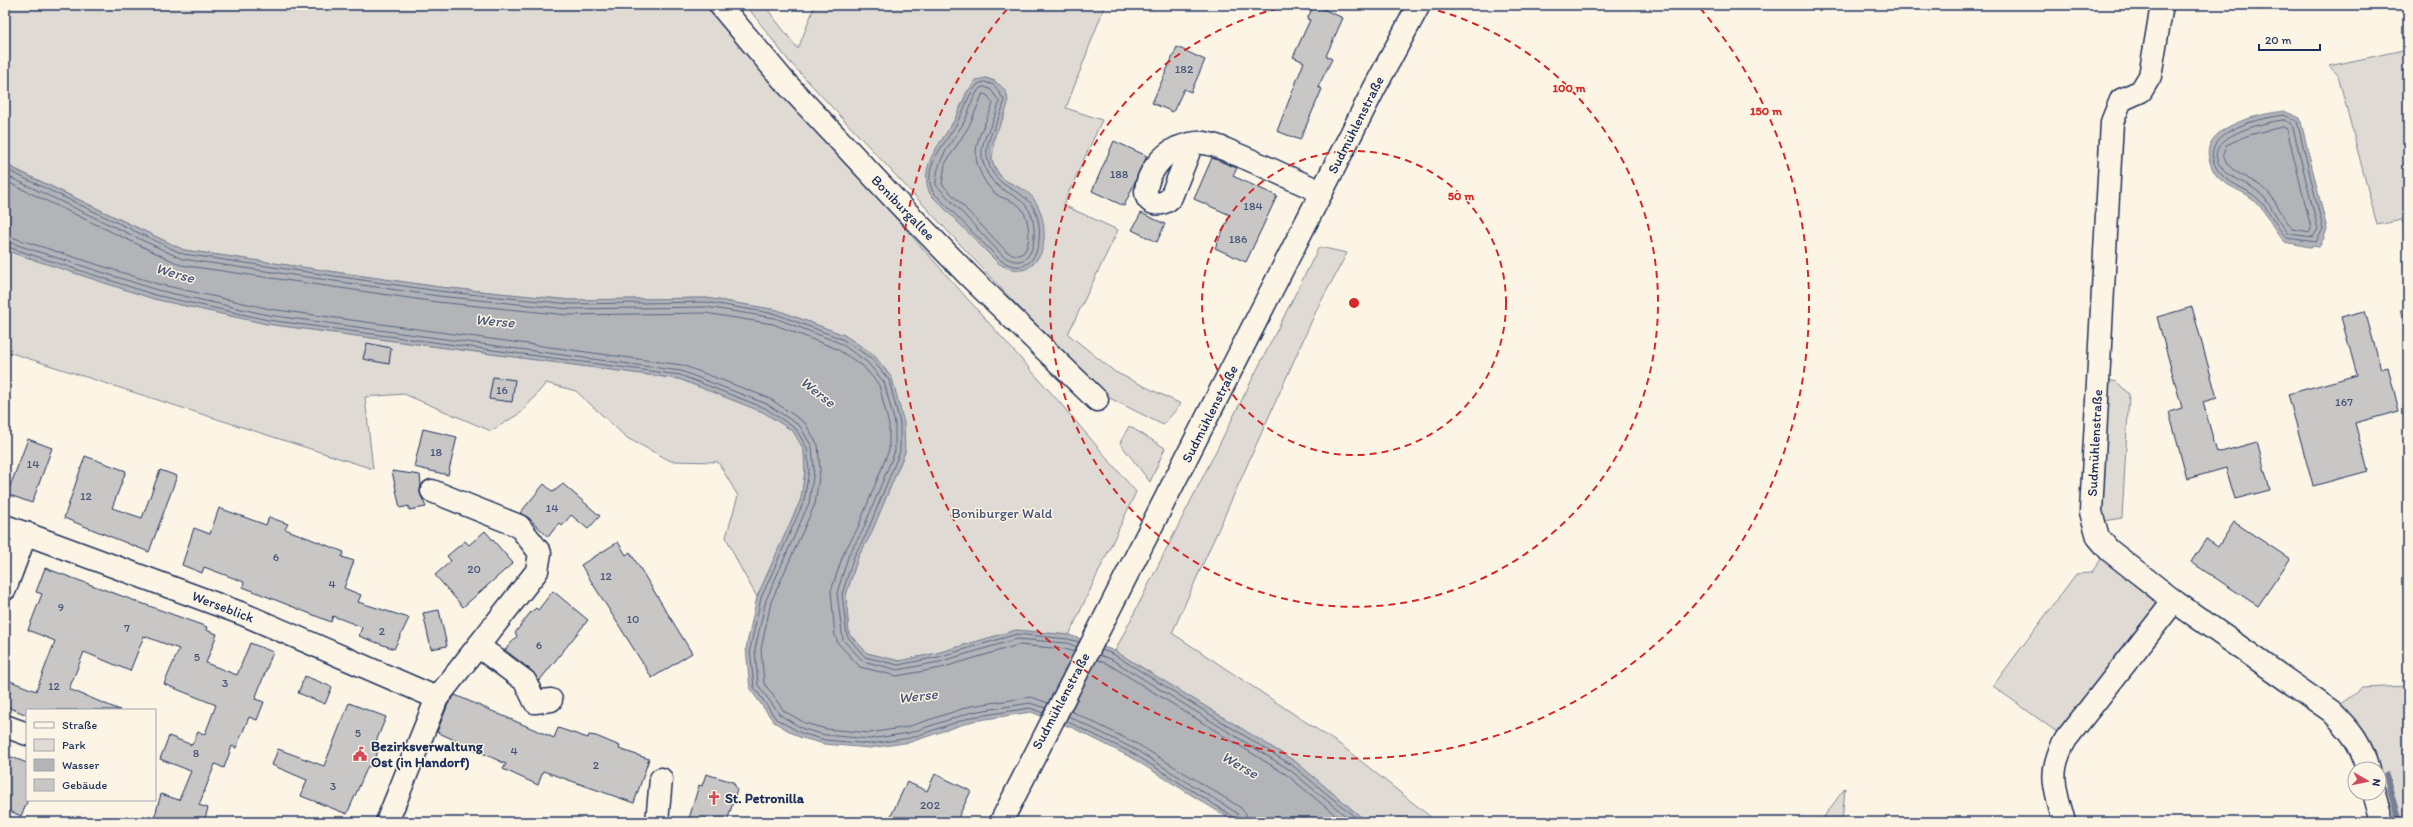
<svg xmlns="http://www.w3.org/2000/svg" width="2413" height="827" font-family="Itim,sans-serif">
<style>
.green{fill:#dfdbd4;stroke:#7d8599;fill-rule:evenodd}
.water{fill:#b2b4b8;stroke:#767f94}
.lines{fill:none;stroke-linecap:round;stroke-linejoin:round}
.shore{stroke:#576482;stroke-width:1}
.stream{stroke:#767f94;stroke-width:6}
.building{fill:#c8c7c6;stroke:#1b2f5e}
.minor-casing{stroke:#1b2f5e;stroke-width:25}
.minor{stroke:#fcf5e5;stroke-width:22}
.ring{fill:none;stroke:#d62828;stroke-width:2;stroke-dasharray:7 5}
.labels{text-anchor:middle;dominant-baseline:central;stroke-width:3;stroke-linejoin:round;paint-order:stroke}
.number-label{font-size:12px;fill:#465578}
.street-label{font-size:14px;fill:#1b2f5e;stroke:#fcf5e5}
.park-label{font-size:14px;fill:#425176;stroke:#fcf5e5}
.poi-label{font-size:14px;font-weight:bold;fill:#1b2f5e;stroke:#fcf5e5;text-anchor:start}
.water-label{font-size:15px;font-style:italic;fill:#485779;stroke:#fcf5e5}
.centre{fill:#d62828;stroke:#fcf5e5;stroke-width:2}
.ring-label{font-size:12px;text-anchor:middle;font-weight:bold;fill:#d62828;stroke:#fcf5e5;stroke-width:3;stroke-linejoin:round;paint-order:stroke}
</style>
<rect width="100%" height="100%" fill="#fcf5e5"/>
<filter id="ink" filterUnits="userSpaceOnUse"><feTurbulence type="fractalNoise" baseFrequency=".025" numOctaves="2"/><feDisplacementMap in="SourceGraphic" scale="8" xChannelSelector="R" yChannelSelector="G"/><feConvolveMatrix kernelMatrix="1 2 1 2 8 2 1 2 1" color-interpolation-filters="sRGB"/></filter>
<g filter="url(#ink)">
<!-- green -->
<g class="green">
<polygon points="5,5 713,5 759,64 1061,404 1136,492 1069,635 1016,630 937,653 899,661 867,653 849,634 846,595 858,557 870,536 905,452 874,355 844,335 777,310 706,298 570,300 439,287 184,250 5,164"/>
<path d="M 746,5 L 764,5 L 798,49 L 815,5 L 1105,5 L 1066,108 L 1102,120 L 1063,205 L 1118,230 L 1068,334 L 1115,372 L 1181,404 L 1163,425 L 1098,392 L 788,60 ZM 986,78 L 995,81 L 1004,90 L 1004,117 L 995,133 L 992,160 L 997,171 L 1005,182 L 1028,193 L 927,176 L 931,158 L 955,119 L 967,91 Z"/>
<polygon points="2408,49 2408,241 2402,220 2377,225 2338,75 2329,66"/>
<polygon points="1319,247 1347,253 1317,309 1172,633 1342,746 1437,822 1367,822 1296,762 1115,651"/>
<polygon points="5,250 154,299 267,324 679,379 763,412 793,431 804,449 805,471 801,499 757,597 739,565 726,537 738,496 718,462 671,461 627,438 576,391 546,383 522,412 491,431 404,394 365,397 373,469 5,351"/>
<polygon points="2408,307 2408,336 2400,310"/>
<polygon points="2098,378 2117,382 2129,394 2122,518 2104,521 2091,512"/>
<polygon points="1129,426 1165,448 1150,482 1120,443"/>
<polygon points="2102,558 2156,603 2156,620 2061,735 1993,686 2076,574 2091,573"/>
<polygon points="2408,686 2408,822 2382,822 2379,769 2368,769 2331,711 2362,688"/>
<polygon points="1845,788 1842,822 1820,822"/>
</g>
<!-- water -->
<g class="water">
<path d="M 986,78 C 1036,96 983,130 992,161 C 999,183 1011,181 1027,192 C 1043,203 1049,238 1040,255 C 1036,261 1030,269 1022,270 C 1011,270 1005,268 997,262 L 930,194 C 917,165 943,141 956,118 C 963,105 966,92 976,80 Z"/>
<path d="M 2284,111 L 2300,118 L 2327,229 L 2324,238 L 2319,246 L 2309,247 L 2285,242 C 2273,230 2268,215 2257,203 C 2247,192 2232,189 2221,180 C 2215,175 2212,169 2210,162 C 2197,127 2260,114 2284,111 Z"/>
<polygon points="5,165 184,250 439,287 570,300 706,298 777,310 844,335 874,355 892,378 904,423 905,452 870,536 858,557 846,595 849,634 867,653 899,661 937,653 1016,630 1069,635 1115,651 1296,762 1367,822 1235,822 1132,758 1073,728 1031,712 973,721 911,742 870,748 824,744 799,737 774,722 750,689 746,648 757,597 801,499 805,471 804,450 793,431 763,412 679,379 267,324 154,299 16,254 5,250"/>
</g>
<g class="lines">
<!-- shore -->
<g class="shore">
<path d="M 985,82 L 994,85 L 1004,100 C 1002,121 982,139 988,161 C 996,193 1026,186 1036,213 C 1046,240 1034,284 999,259 L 933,192 C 920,165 949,141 959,119 C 966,107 968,94 978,84 Z"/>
<path d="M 985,87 L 991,90 L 999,101 C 997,123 977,139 983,162 C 992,196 1020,189 1031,214 C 1039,235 1033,277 1002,255 L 936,185 C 936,160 950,145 963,124 C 970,112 971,99 980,88 Z"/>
<path d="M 983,94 L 987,95 L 993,103 C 987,123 972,141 977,163 C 980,174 988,190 999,196 C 1005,199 1013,201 1018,205 C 1029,213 1033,243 1023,253 C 1018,257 1011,254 1006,251 L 942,184 L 945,164 L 969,126 Z"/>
<path d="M 2284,115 L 2297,121 L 2323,229 L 2316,242 L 2287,238 C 2275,226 2270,210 2258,199 C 2246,187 2226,184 2217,169 C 2195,132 2259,118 2284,115 Z"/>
<path d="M 2284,120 L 2292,124 L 2318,229 L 2313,237 L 2289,234 C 2279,223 2273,208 2263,196 C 2253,185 2238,182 2227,173 C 2189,140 2262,122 2284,120 Z"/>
<path d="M 2283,127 L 2287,129 L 2311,228 L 2310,232 L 2293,229 C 2282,217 2277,201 2266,190 C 2251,177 2230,175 2223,155 L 2226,145 L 2249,135 Z"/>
<polyline points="5,169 183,254 438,291 570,304 706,302 776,314 842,339 871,358 889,380 900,423 900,451 866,535 854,556 842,594 847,636 865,657 898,665 938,657 1017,634 1068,639 1079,642"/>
<polyline points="5,175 182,259 438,296 569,309 706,307 775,318 840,343 867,362 884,382 895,424 895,451 862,532 849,554 837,593 843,640 863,661 898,670 939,662 1017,639 1067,643 1077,647"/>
<polyline points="5,181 181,265 437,302 568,315 705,313 773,324 837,349 863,366 879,385 889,425 889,450 857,530 844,552 831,591 835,636 838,643 860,667 897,676 941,668 1018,645 1065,649 1074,652"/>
<polyline points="5,235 158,284 270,309 682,365 769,398 805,423 818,445 820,470 815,504 771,602 761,649 764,683 784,711 805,723 826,729 870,733 907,727 971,706 1031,697 1048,703"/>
<polyline points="5,241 157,290 268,315 681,371 767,404 800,426 812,447 814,470 809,503 766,600 755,649 758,685 780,715 803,729 825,735 870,739 909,733 972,712 1030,703 1046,708"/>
<polyline points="5,246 155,295 268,320 680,375 765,408 796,429 807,448 809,470 804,501 761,598 750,649 754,687 776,719 801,733 825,740 870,744 910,738 972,717 1030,708 1043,713"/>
<polyline points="1102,650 1113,654 1293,766 1361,822"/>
<polyline points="1099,655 1111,659 1290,770 1353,822"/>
<polyline points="1097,660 1108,664 1287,775 1344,822"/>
<polyline points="1071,711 1139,745 1240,807 1246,814 1247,822"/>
<polyline points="1068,716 1136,750 1237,813 1241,822"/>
<polyline points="1066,721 1134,754 1234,817 1236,822"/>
</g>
<!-- stream -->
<polyline class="stream" points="2386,775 2399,822"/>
</g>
<!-- building -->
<g class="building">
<polygon points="1314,5 1343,18 1326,56 1332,59 1318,87 1322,89 1300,140 1277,131 1304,62 1293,57 1310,20 1307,19"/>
<polygon points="1177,47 1205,60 1191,92 1184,89 1173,112 1152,103"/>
<polygon points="1114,141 1147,156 1124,206 1092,191"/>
<polygon points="1212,158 1237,168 1233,176 1277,196 1246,262 1215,248 1230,215 1194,199"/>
<polygon points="1141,213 1165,224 1157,242 1132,230"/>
<polygon points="2192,307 2217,398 2203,402 2217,453 2257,442 2270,490 2235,499 2226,468 2187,479 2169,412 2182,408 2157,317"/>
<polygon points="2365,311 2381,369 2388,367 2399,411 2355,423 2368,471 2313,486 2288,394 2357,375 2341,317"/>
<polygon points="367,343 391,348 389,364 363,359"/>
<polygon points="493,377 515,380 512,402 489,399"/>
<polygon points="423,429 457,437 448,475 414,467"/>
<polygon points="28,439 52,448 32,503 7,494"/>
<polygon points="85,456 126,471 112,508 142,518 160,470 177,476 149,552 64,518"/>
<polygon points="392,471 420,475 421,485 420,493 426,507 409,510 409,506 400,508"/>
<polygon points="544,484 553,492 563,484 600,516 588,529 571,515 562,526 559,523 548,537 529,518 520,513"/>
<polygon points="219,508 266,525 269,517 288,524 285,529 344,552 342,557 354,561 344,588 361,595 358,602 409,618 394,649 359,636 362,627 333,616 331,622 243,587 244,582 204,567 202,573 182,565 194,528 210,534"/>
<polygon points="2234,522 2290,559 2258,606 2191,562 2206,539 2218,547"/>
<polygon points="485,531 513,563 463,607 435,575 451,561 447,556 465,541 469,545"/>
<polygon points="618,542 626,555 630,552 692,653 652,678 581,565"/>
<polygon points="45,568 207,627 206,630 217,634 206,663 237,675 250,643 273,652 255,699 264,702 257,720 249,717 236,748 232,746 224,768 215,764 199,805 208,808 204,822 166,822 154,819 161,794 179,800 191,771 160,759 169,736 192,745 198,732 205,734 216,705 164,684 179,649 144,636 130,671 84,652 69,689 120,710 27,710 27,715 5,706 5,679 36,691 55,641 28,630 42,594 36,592"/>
<polygon points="553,591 588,620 539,681 532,671 505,650 517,636 515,633 530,613 536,608 538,610"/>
<polygon points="439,610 447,646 431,649 423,613"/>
<polygon points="305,676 332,687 325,704 298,693"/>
<polygon points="455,695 554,738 558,728 588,738 589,735 596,736 620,746 619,749 649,759 634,803 543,771 538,785 503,769 506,764 437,732 448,704"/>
<polygon points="349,703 386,717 373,749 378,751 372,767 368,766 347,814 301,796 307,780 272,765 278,749 324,766"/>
<polygon points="9,756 27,763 27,802 21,816 5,809 5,768"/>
<polygon points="706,774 733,782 737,789 727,822 688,822 699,785 702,786"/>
<polygon points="935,774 971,791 956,822 888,822 907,782 927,791"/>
</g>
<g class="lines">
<defs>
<g id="minor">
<polyline points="720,5 784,81 900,205 970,277 1097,400"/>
<path d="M 2162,5 L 2150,76 L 2141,91 L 2121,100 L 2112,122 L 2091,512 L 2098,537 L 2109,550 L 2174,601 L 2331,711 C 2350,730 2361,743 2368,769"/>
<path d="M 1192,144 L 1171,197 C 1164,206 1146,207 1146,191 C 1147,173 1162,155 1177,148 C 1185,145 1196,142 1204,143 C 1215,144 1226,150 1236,154 C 1265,166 1293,180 1322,192"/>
<polyline points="5,526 243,614 437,698"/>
<polyline points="5,589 26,533"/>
<polyline points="478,646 525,681 535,702 551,700"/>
<polyline points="5,726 27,734"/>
<polyline points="2374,793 2382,822"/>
<polyline points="387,822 437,698 537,571 540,553 519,526 432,491"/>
<polyline points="657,822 661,779"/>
<polyline points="1001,822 1374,89 1419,5"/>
<path d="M 2064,822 C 2055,788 2047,772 2066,739 L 2174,601"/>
</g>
</defs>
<!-- minor casing -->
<use href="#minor" class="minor-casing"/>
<!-- minor -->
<use href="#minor" class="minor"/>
</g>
</g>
<!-- distance rings -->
<g class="ring">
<circle cx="1354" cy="303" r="152"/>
<path d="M1415 5A304 304 0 1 1 1293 5"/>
<path d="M1700 8A455 455 0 1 1 1008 8"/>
</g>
<!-- icons -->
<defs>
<symbol id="civic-bare" viewBox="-9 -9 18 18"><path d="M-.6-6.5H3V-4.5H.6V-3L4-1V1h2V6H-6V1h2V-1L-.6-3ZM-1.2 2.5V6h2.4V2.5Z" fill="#d1495b" stroke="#fcf5e5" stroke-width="2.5" paint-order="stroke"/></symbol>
<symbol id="church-bare" viewBox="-9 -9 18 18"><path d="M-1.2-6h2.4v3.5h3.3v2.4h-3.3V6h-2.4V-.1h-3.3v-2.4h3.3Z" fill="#d1495b" stroke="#fcf5e5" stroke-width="2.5" paint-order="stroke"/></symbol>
</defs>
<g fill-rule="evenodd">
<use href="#civic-bare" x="350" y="744" width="20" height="20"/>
<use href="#church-bare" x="704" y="788" width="20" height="20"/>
</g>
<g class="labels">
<!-- number labels -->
<g class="number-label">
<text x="1184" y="69">182</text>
<text x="1119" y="174">188</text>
<text x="1253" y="206">184</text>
<text x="1238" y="239">186</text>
<text x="502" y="390">16</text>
<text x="2344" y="402">167</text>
<text x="436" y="452">18</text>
<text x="33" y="464">14</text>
<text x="86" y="496">12</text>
<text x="552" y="508">14</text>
<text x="276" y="557">6</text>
<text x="474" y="569">20</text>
<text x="606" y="576">12</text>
<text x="332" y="584">4</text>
<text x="61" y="607">9</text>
<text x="633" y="619">10</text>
<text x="127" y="628">7</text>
<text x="382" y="631">2</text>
<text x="539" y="645">6</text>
<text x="197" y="657">5</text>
<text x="225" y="683">3</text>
<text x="54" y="686">12</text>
<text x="358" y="733">5</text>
<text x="514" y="751">4</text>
<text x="196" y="753">8</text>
<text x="596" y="765">2</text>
<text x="333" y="786">3</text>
<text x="930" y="805">202</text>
</g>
<!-- street labels -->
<g class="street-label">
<text transform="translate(1356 125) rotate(-63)">Sudmühlenstraße</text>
<text transform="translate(903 208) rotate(46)">Boniburgallee</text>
<text transform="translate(1210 414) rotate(-63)">Sudmühlenstraße</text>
<text transform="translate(2095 443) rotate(-87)">Sudmühlenstraße</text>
<text transform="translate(223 607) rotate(21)">Werseblick</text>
<text transform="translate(1061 701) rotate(-62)">Sudmühlenstraße</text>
</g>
<!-- park labels -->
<g class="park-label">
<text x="1002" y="513">Boniburger Wald</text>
</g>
<!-- poi labels -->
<g class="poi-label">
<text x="371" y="746">Bezirksverwaltung<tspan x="371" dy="16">Ost (in Handorf)</tspan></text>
<text x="725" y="798">St. Petronilla</text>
</g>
<!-- water labels -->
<g class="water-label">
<text transform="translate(175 273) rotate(16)">Werse</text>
<text transform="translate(495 321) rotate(5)">Werse</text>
<text transform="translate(818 392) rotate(38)">Werse</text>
<text transform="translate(918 696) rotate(-7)">Werse</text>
<text transform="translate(1240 765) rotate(30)">Werse</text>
</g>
</g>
<circle cx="1354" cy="303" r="6" class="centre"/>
<g class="ring-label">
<text x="1569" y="92">100 m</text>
<text x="1766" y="115">150 m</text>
<text x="1461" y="200">50 m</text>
</g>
<!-- margin -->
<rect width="2413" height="827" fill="none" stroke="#fcf5e5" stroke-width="20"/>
<rect x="10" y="10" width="2393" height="807" fill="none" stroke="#1b2f5e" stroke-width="1.5" filter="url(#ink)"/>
<!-- legend -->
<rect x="26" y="709" width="130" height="92" fill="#fcf5e5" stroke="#a2a6af"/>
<rect x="34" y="722" width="20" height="6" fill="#fcf5e5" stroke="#a2a6af"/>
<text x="62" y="729" font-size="12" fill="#1b2f5e">Straße</text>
<rect x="34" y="739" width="20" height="12" fill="#dfdbd4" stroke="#a2a6af"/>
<text x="62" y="749" font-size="12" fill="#1b2f5e">Park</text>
<rect x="34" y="759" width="20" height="12" fill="#b2b4b8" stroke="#a2a6af"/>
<text x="62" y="769" font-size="12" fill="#1b2f5e">Wasser</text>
<rect x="34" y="779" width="20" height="12" fill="#c8c7c6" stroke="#a2a6af"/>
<text x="62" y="789" font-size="12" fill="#1b2f5e">Gebäude</text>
<!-- north arrow -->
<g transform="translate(2367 781) rotate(99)"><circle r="19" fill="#fcf5e5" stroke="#a2a6af"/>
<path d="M0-3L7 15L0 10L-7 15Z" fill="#d1495b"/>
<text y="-6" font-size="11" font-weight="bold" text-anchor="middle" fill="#1b2f5e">N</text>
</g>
<!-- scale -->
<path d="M2259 44v6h61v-6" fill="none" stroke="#1b2f5e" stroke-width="2"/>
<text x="2265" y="44" font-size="12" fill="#1b2f5e" stroke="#fcf5e5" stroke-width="3" paint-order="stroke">20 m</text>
</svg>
